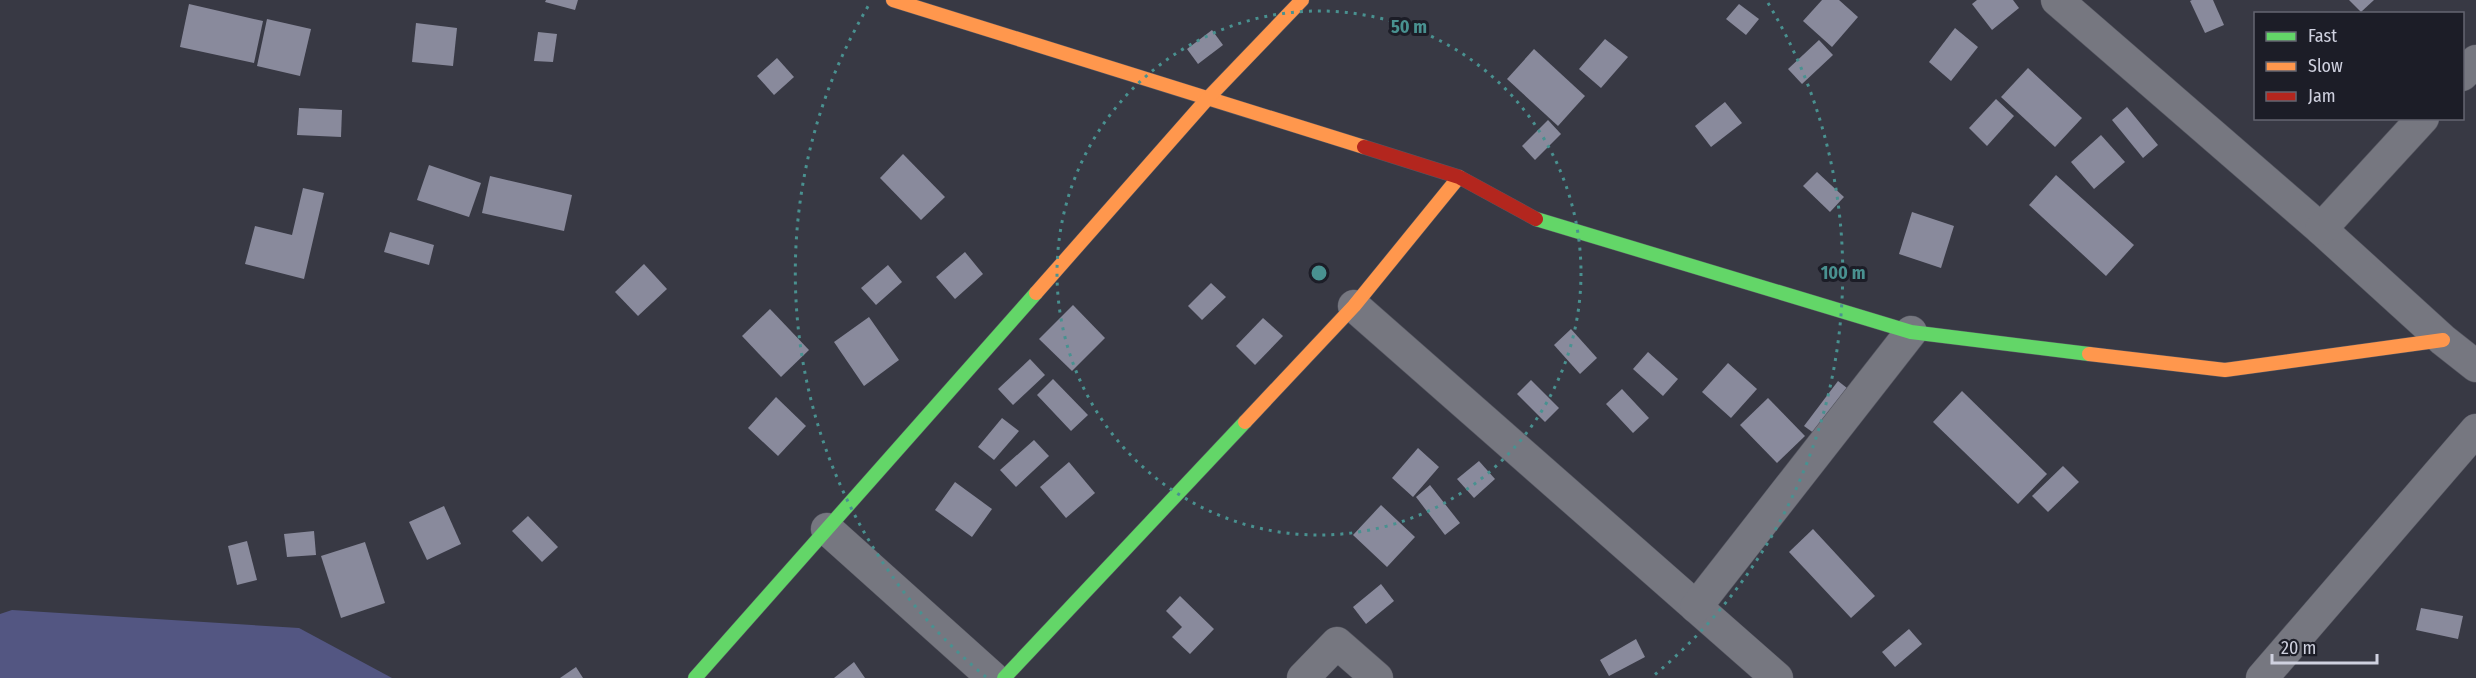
<svg xmlns="http://www.w3.org/2000/svg" width="2476" height="678" font-family="'Fira Sans Condensed',sans-serif">
<style>
.green{fill:#535682}
.building{fill:#898a9c}
.lines{fill:none;stroke-linecap:round;stroke-linejoin:round}
.street-casing{stroke:#565761;stroke-width:33}
.fast-casing{stroke:#565761;stroke-width:15}
.slow-casing{stroke:#565761;stroke-width:15}
.jam-casing{stroke:#565761;stroke-width:15}
.street{stroke:#767780;stroke-width:32}
.fast{stroke:#63d668;stroke-width:14}
.slow{stroke:#ff974d;stroke-width:14}
.jam{stroke:#b3261e;stroke-width:14}
.ring{fill:none;stroke:#499190;stroke-width:3;stroke-dasharray:3 6}
.centre{fill:#499190;stroke:#1c1d27;stroke-width:3}
.ring-label{font-size:18px;text-anchor:middle;font-weight:bold;fill:#499190;stroke:#1c1d27;stroke-width:6;stroke-linejoin:round;paint-order:stroke}
</style>
<rect width="100%" height="100%" fill="#383944"/>
<!-- green -->
<polygon class="green" points="12,610 299,628 392,678 0,678 0,614"/>
<!-- building -->
<g class="building">
<polygon points="546,0 578,0 575,10 545,2"/>
<polygon points="1822,0 1839,0 1858,17 1832,47 1803,21"/>
<polygon points="1977,0 2013,0 2019,8 1992,30 1972,4"/>
<polygon points="2192,0 2213,0 2224,25 2205,33 2190,1"/>
<polygon points="2349,0 2374,0 2361,12"/>
<polygon points="189,4 263,21 254,63 180,47"/>
<polygon points="1739,4 1759,19 1746,35 1726,19"/>
<polygon points="267,19 311,29 300,76 257,66"/>
<polygon points="416,23 457,28 453,66 412,62"/>
<polygon points="1955,28 1978,47 1951,81 1929,62"/>
<polygon points="1212,30 1223,45 1198,64 1187,49"/>
<polygon points="538,32 557,34 553,62 534,61"/>
<polygon points="1605,39 1628,57 1601,88 1579,69"/>
<polygon points="1819,40 1833,55 1802,84 1788,69"/>
<polygon points="1534,49 1585,96 1558,126 1507,79"/>
<polygon points="777,58 794,77 774,95 757,76"/>
<polygon points="2028,68 2082,118 2055,147 2001,97"/>
<polygon points="1996,99 2014,116 1987,146 1969,128"/>
<polygon points="1725,102 1742,123 1711,147 1695,126"/>
<polygon points="2127,107 2158,145 2143,158 2112,120"/>
<polygon points="299,108 342,110 341,137 297,135"/>
<polygon points="1548,120 1561,134 1535,160 1522,146"/>
<polygon points="2101,135 2125,162 2094,189 2071,162"/>
<polygon points="903,154 945,197 921,220 880,178"/>
<polygon points="429,165 481,183 469,217 417,200"/>
<polygon points="1817,172 1844,197 1830,212 1803,186"/>
<polygon points="2056,175 2134,245 2106,276 2029,205"/>
<polygon points="490,176 572,195 564,231 482,213"/>
<polygon points="303,188 324,193 304,279 245,264 255,226 292,235"/>
<polygon points="1912,212 1954,226 1941,268 1899,254"/>
<polygon points="390,232 434,245 429,265 384,252"/>
<polygon points="965,252 983,274 955,299 936,277"/>
<polygon points="644,264 667,289 638,316 615,292"/>
<polygon points="888,265 902,282 876,305 861,288"/>
<polygon points="1211,283 1226,297 1202,320 1188,306"/>
<polygon points="1073,305 1105,338 1072,371 1039,339"/>
<polygon points="770,309 809,350 781,377 742,336"/>
<polygon points="869,317 899,360 864,386 834,342"/>
<polygon points="1263,318 1283,336 1255,365 1236,346"/>
<polygon points="1571,329 1597,358 1580,374 1554,345"/>
<polygon points="1648,352 1678,379 1663,396 1633,369"/>
<polygon points="1030,359 1045,375 1013,405 998,389"/>
<polygon points="1728,363 1757,389 1731,418 1702,392"/>
<polygon points="1053,379 1088,415 1071,431 1037,395"/>
<polygon points="1531,380 1559,408 1545,422 1517,394"/>
<polygon points="1838,381 1856,395 1822,439 1804,426"/>
<polygon points="1622,389 1649,418 1633,433 1606,404"/>
<polygon points="1962,391 2047,474 2018,504 1933,422"/>
<polygon points="776,397 806,426 778,456 748,428"/>
<polygon points="1768,398 1805,436 1777,463 1740,425"/>
<polygon points="1002,418 1019,431 994,460 978,447"/>
<polygon points="1034,440 1049,456 1016,487 1000,470"/>
<polygon points="1418,448 1439,467 1413,497 1392,478"/>
<polygon points="1479,461 1495,479 1474,498 1457,479"/>
<polygon points="1069,462 1095,493 1066,518 1040,487"/>
<polygon points="2063,466 2079,482 2048,512 2032,496"/>
<polygon points="955,482 992,509 972,537 935,510"/>
<polygon points="1430,485 1460,523 1445,535 1416,497"/>
<polygon points="1381,505 1415,537 1387,567 1353,535"/>
<polygon points="444,506 461,544 427,560 409,522"/>
<polygon points="528,516 558,547 542,562 512,531"/>
<polygon points="1813,529 1875,596 1851,618 1789,552"/>
<polygon points="314,531 316,555 287,557 284,534"/>
<polygon points="247,541 257,580 237,585 228,546"/>
<polygon points="365,542 385,603 341,618 321,556"/>
<polygon points="1381,584 1394,601 1366,624 1353,607"/>
<polygon points="1180,596 1214,629 1190,654 1172,637 1182,627 1166,611"/>
<polygon points="2421,608 2463,616 2458,639 2416,630"/>
<polygon points="1909,629 1922,644 1895,667 1882,652"/>
<polygon points="1636,639 1645,657 1609,676 1600,660"/>
<polygon points="854,662 865,678 834,678"/>
<polygon points="576,667 583,678 560,678"/>
</g>
<g class="lines">
<defs>
<g id="street">
<polyline points="2057,0 2321,229 2443,340 2476,366"/>
<polyline points="2462,75 2476,61"/>
<polyline points="2321,229 2423,118"/>
<polyline points="1354,306 1777,678"/>
<polyline points="827,529 993,678"/>
<polyline points="1696,607 1911,332"/>
<polyline points="1303,678 1337,643 1377,678"/>
<polyline points="2262,678 2476,430"/>
</g>
<g id="fast">
<polyline points="1536,219 1911,332 2089,354"/>
<polyline points="695,678 1036,293"/>
<polyline points="1004,678 1245,422"/>
</g>
<g id="slow">
<polyline points="893,0 1364,147"/>
<polyline points="1036,293 1208,98 1302,0"/>
<polyline points="2089,354 2225,370 2443,340"/>
<polyline points="1245,422 1354,306 1459,177"/>
</g>
<polyline id="jam" points="1364,147 1459,177 1536,219"/>
</defs>
<!-- street casing -->
<use href="#street" class="street-casing"/>
<!-- fast casing -->
<use href="#fast" class="fast-casing"/>
<!-- slow casing -->
<use href="#slow" class="slow-casing"/>
<!-- jam casing -->
<use href="#jam" class="jam-casing"/>
<!-- street -->
<use href="#street" class="street"/>
<!-- fast -->
<use href="#fast" class="fast"/>
<!-- slow -->
<use href="#slow" class="slow"/>
<!-- jam -->
<use href="#jam" class="jam"/>
</g>
<!-- distance rings -->
<g class="ring">
<circle cx="1319" cy="273" r="262"/>
<path d="M986 677A524 524 0 0 1 870 3M1768 3A524 524 0 0 1 1652 677"/>
</g>
<circle cx="1319" cy="273" r="9" class="centre"/>
<g class="ring-label">
<text x="1409" y="33">50 m</text>
<text x="1843" y="279">100 m</text>
</g>
<!-- legend -->
<rect x="2254" y="12" width="210" height="108" fill="#1c1d27" stroke="#646571" stroke-width="1.5"/>
<rect x="2266" y="32" width="30" height="9" fill="#63d668" stroke="#646571" stroke-width="1.5"/>
<text x="2308" y="42" font-size="18" fill="#cfd1df">Fast</text>
<rect x="2266" y="62" width="30" height="9" fill="#ff974d" stroke="#646571" stroke-width="1.5"/>
<text x="2308" y="72" font-size="18" fill="#cfd1df">Slow</text>
<rect x="2266" y="92" width="30" height="9" fill="#b3261e" stroke="#646571" stroke-width="1.5"/>
<text x="2308" y="102" font-size="18" fill="#cfd1df">Jam</text>
<!-- scale -->
<path d="M2272 654v9h105v-9" fill="none" stroke="#cfd1df" stroke-width="3"/>
<text x="2281" y="654" font-size="18" fill="#cfd1df" stroke="#1c1d27" stroke-width="4.5" paint-order="stroke">20 m</text>
</svg>
